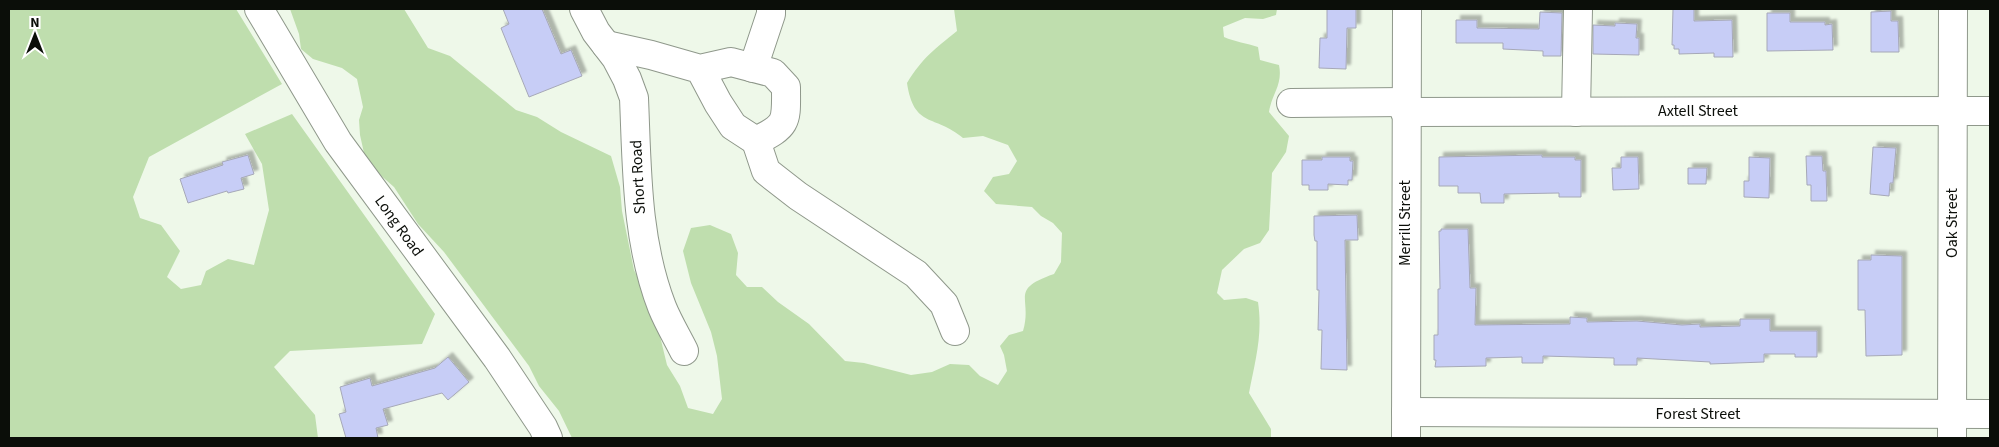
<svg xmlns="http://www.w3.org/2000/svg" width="1999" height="447" font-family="'Source Sans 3',sans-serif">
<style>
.green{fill:#bfdeae}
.building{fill:#c7cdf6;stroke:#a6a8b7;filter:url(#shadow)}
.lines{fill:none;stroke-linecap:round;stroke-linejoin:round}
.minor-casing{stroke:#8f988b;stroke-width:30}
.minor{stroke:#fff;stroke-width:28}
.labels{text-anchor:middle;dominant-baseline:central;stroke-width:4;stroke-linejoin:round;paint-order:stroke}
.street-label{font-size:16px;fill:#0b0e09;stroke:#fff}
</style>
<defs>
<filter id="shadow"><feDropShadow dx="4.5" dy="-4.5" stdDeviation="1" flood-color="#0004"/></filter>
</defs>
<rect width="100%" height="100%" fill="#eef8e9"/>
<!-- green -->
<g class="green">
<polygon points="9,9 236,9 282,84 149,157 133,197 140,218 161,225 180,251 167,277 181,289 201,285 206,271 228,259 254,265 269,210 262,164 245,134 292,114 435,314 422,344 290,351 274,367 315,415 318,438 9,438"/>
<path d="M 290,9 L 404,9 L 428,48 L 450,56 L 516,110 L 537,117 L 561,132 L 611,156 L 620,187 L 622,211 L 634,270 L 648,298 L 659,332 L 667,365 L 680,386 L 688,408 L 713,414 L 722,399 L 717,356 L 711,332 L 691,283 L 683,251 L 691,228 L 710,225 L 731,234 L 738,253 L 736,275 L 747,287 L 762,287 L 778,302 L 809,324 L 845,361 L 864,363 L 911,375 L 932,372 L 950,364 L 969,365 L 980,376 L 998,385 L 1007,371 L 1004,355 L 1000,346 L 1009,335 L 1023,331 C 1033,297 1008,290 1054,274 L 1061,262 L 1062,233 L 1053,223 L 1041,216 L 1032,207 L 996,204 L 984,191 L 993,177 L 1009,174 L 1017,161 L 1008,145 L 983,136 L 963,138 C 935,114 914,129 907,83 C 923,57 935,49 957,31 L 954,9 L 1277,9 L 1276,15 L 1263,19 L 1245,18 L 1223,27 L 1224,37 C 1235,42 1247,43 1258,47 L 1260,60 L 1279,65 C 1283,85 1272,93 1269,112 L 1289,136 L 1286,152 L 1272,173 L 1269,230 L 1260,243 L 1244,249 L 1222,270 L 1217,293 L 1224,300 L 1246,298 L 1258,302 C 1263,335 1255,361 1249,393 L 1271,429 L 1271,438 L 572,438 L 559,411 L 539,386 L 529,366 L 444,252 L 418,224 L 394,187 L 378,173 L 364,153 L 360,135 L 359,120 L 363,107 L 357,79 L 342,68 L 313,59 L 301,49 L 299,34 Z"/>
</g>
<!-- building -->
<g class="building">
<polygon points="503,9 542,9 561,54 571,50 582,76 529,97 501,28 509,24"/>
<polygon points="1327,9 1356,9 1356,28 1347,28 1346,69 1319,68 1320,38 1327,38"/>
<polygon points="1673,9 1694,9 1694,21 1732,20 1733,57 1714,57 1714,53 1679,54 1679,49 1674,49 1674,45 1672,45"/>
<polygon points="1891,11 1891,21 1898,21 1899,52 1871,52 1871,12"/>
<polygon points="1540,12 1562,13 1561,56 1543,56 1543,51 1503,49 1503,43 1456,43 1456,20 1477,20 1477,28 1539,29"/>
<polygon points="1767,13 1790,13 1790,22 1825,22 1825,25 1832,24 1833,50 1767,51"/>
<polygon points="1615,23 1637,24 1636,38 1639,38 1639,55 1593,54 1593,25 1615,26"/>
<polygon points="1873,147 1896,148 1893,183 1890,183 1889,196 1870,194"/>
<polygon points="248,155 254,174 241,178 244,189 228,193 227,191 188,203 180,179 223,165 222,162"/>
<polygon points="1542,155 1542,157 1575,157 1575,160 1581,160 1581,197 1559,197 1559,193 1504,194 1504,203 1481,203 1480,193 1458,193 1458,186 1439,186 1439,157"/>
<polygon points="1806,156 1822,156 1823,171 1826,171 1827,201 1811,201 1811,185 1807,185"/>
<polygon points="1322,157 1350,157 1350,161 1353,161 1352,180 1348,180 1348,185 1328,184 1328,190 1309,190 1309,185 1302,185 1302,160 1322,160"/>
<polygon points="1621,157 1638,157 1639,189 1613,190 1612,168 1621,168"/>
<polygon points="1749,157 1770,158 1769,198 1744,197 1744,181 1749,181"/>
<polygon points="1688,168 1707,168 1706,184 1688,184"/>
<polygon points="1357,215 1358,240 1345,240 1347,370 1321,369 1322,330 1318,330 1319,290 1317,290 1317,241 1315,241 1314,235 1314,216"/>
<polygon points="1441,229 1468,229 1470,288 1476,288 1475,325 1570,324 1570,317 1587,318 1587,322 1637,321 1682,325 1700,324 1700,327 1740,326 1740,319 1770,319 1770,331 1817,331 1817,357 1795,357 1795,354 1764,354 1764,362 1710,364 1710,362 1637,358 1637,365 1614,365 1614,358 1543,356 1543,363 1522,363 1522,357 1486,358 1486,366 1435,367 1436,360 1434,360 1434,335 1438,335 1438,289 1440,289 1439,231 1441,231"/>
<polygon points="1871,255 1902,256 1902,355 1866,356 1865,310 1858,310 1858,260 1871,260"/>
<polygon points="448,357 469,382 448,400 442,393 383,409 388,425 376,428 378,438 346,438 339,414 346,412 340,387 370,378 372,386 435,368"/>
</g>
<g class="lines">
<defs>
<g id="minor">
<polyline points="259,9 338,142 497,358 543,427 548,438"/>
<path d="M 584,9 L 596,32 L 616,58 L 627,79 L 634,98 C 637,168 636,240 662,307 C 668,322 677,337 684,351"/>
<path d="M 606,45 L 651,55 L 700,69 L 731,62 L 773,73 L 786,87 C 786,121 789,125 756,141 L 733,126 L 718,103 L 700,69"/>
<polyline points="753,68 771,14 771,9"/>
<polyline points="1291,103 1405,102"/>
<polyline points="1405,112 1990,111"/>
<polyline points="1576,112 1578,9"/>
<polyline points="756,141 766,171 798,196 916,274 944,304 955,331"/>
<polyline points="1406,412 1990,414"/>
<polyline points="1406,438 1407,9"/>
<polyline points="1952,438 1953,9"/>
</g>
</defs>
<!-- minor casing -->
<use href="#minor" class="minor-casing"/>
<!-- minor -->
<use href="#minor" class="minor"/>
</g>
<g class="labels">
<!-- street labels -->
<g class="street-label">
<text x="1698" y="111">Axtell Street</text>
<text transform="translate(638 177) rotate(-93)">Short Road</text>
<text transform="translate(1405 223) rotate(-90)">Merrill Street</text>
<text transform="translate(1952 223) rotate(-90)">Oak Street</text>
<text transform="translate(399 226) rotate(54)">Long Road</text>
<text x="1698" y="414">Forest Street</text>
</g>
</g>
<!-- border -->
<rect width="1999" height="447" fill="none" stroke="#0b0e09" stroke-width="20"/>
<!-- north arrow -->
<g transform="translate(35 35)" stroke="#ffffff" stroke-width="4" paint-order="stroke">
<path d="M0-4L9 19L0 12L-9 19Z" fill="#0b0e09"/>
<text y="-8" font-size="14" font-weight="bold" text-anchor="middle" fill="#0b0e09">N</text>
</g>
</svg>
